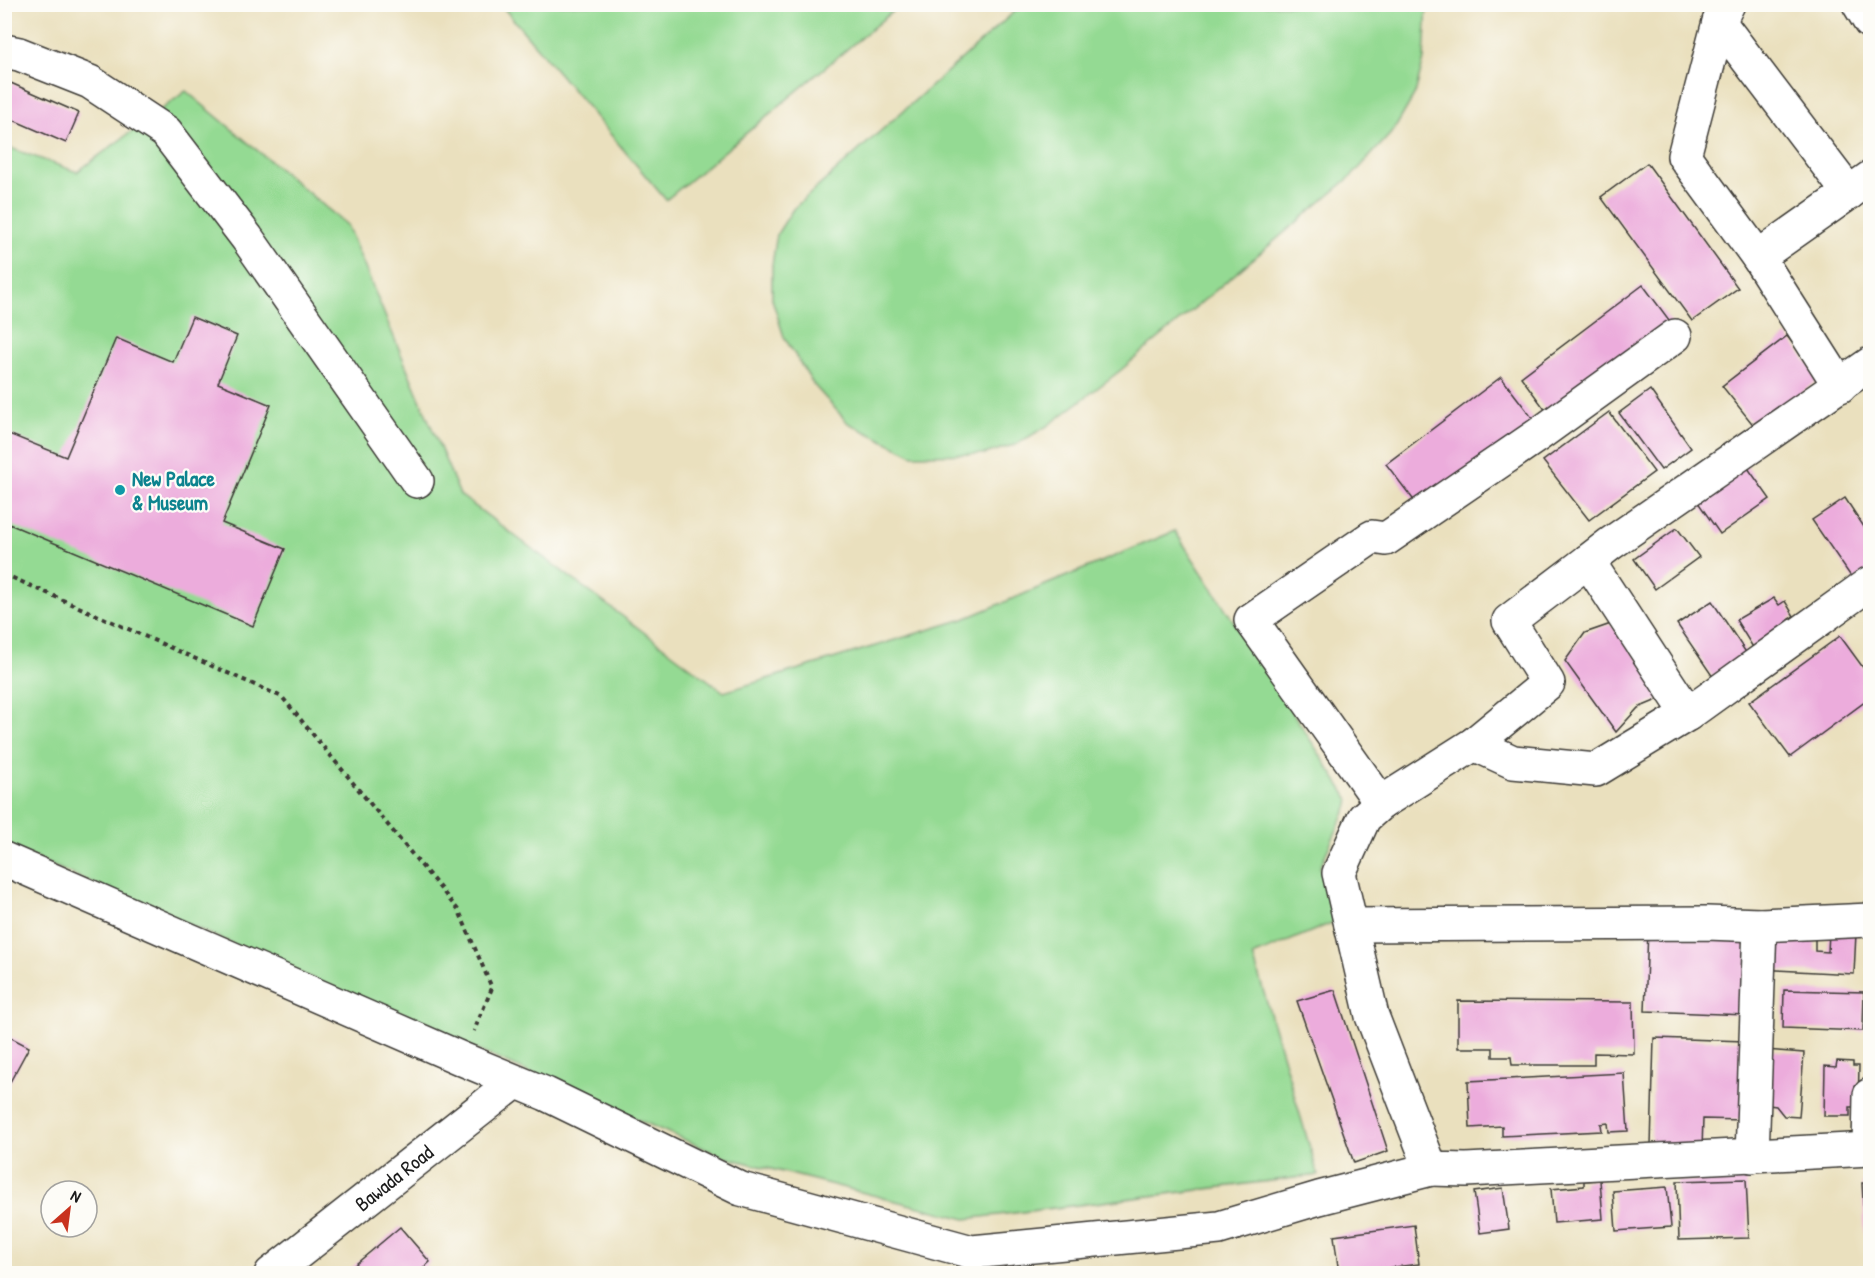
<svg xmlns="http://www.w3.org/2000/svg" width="1875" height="1278" font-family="'Patrick Hand',sans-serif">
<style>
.green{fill:#94da93;stroke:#587b58;stroke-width:1.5}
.building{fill:#ecacdc}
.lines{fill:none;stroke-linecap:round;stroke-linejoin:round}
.minor-casing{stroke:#3b3934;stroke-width:36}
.path{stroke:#3b3934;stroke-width:4;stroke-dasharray:4.5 4.5;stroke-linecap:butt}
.minor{stroke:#fff;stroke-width:33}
.culture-dot{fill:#0f9aa8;stroke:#fdfcf7;stroke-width:2}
.labels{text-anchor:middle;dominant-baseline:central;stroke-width:4.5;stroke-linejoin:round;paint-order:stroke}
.culture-label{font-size:21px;font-weight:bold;fill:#0d838f;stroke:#fdfcf7;text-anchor:start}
.street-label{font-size:21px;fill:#1c1c1c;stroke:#fdfcf7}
</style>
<rect width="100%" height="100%" fill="#fdfcf7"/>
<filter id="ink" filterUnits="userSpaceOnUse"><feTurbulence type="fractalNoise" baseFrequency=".0167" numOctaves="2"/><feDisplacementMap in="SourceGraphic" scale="12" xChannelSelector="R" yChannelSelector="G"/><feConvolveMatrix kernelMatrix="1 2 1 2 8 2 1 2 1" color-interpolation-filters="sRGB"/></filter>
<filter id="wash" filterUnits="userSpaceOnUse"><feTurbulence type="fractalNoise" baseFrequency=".008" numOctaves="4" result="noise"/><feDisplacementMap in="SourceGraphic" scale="24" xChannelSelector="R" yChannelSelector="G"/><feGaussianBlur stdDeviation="1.35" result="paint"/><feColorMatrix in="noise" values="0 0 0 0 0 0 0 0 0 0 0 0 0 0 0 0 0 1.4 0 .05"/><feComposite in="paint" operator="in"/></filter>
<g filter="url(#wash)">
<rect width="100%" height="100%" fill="#eae0be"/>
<!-- green -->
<g class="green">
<polygon points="501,5 900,5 666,200"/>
<polygon points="1022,5 1427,5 1424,59 1415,94 1394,130 1354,174 1121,370 1049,425 1017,444 985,454 913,455 848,423 813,384 784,337 772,299 772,265 777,234 793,209"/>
<polygon points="186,91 347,225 460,495 724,692 964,619 1175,531 1350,801 1320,867 1334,922 1253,956 1318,1175 966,1219 724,1157 5,845 5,146 77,172"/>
</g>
<g id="blocks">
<!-- building -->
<g class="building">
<polygon points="4,80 79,113 66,143 4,116"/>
<polygon points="1647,163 1738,288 1692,321 1601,197"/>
<polygon points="1643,285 1675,328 1552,419 1521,377"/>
<polygon points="192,317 237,336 218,383 271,405 222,523 285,549 253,626 4,522 4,432 66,457 116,338 173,362"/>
<polygon points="1787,336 1820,379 1755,427 1722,386"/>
<polygon points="1501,377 1537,424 1419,507 1386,464"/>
<polygon points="1650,390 1691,448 1661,470 1619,413"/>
<polygon points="1609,412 1654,472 1589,520 1543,461"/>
<polygon points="1743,461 1770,499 1720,534 1693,495"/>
<polygon points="1845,498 1870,536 1870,570 1854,581 1812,520"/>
<polygon points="1677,528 1699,557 1655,589 1634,559"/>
<polygon points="1774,598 1779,605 1785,601 1794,616 1789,619 1793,626 1754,649 1736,620"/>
<polygon points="1712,601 1749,657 1715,680 1677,624"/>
<polygon points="1611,624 1667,696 1638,708 1616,732 1565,661 1585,633"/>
<polygon points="1840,636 1870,677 1870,698 1790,757 1749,702"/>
<polygon points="1648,929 1749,933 1746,1015 1645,1011"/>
<polygon points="1829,932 1856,933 1854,974 1756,969 1758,934 1815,937 1815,951 1828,952"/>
<polygon points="1335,990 1388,1151 1354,1163 1297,1001"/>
<polygon points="1784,990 1864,992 1863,1031 1783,1028"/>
<polygon points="1458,1001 1633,1002 1634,1054 1594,1053 1594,1065 1512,1065 1511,1057 1493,1057 1493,1048 1458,1048"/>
<polygon points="4,1034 29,1047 4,1093"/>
<polygon points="1654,1038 1745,1041 1743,1120 1703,1119 1702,1148 1651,1146"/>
<polygon points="1766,1050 1804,1053 1799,1117 1784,1116 1776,1106 1762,1104"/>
<polygon points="1837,1061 1853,1062 1853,1066 1859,1066 1858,1107 1850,1107 1850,1116 1824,1116 1825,1066 1836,1067"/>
<polygon points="1624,1073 1628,1131 1609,1132 1608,1123 1601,1124 1602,1131 1502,1136 1502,1126 1470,1128 1468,1081"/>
<polygon points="1746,1179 1749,1238 1679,1240 1677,1181"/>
<polygon points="1600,1180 1603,1219 1554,1223 1551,1189 1584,1186 1584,1181"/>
<polygon points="1862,1183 1870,1183 1870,1234 1865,1235"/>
<polygon points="1667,1187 1671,1227 1616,1231 1613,1191"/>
<polygon points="1503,1188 1509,1229 1480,1233 1474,1192"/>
<polygon points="1414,1225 1419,1264 1339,1274 1334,1236"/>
<polygon points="400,1227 430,1262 417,1274 344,1274"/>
</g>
</g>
</g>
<g filter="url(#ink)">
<use href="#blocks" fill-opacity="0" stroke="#3b3934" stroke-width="1.5"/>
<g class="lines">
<defs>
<g id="minor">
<polyline points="1728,4 1719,22 1684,156 1758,257 1840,386"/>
<polyline points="1859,4 1870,22"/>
<polyline points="1719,22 1849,193"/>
<polyline points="4,51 19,54 90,82 166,132 247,238 417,481"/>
<polyline points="1758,257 1870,178"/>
<polyline points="1588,561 1610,544 1870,364"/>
<polyline points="1870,583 1688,714 1588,561 1509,621 1548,683 1474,744 1381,803 1364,818 1339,873 1372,1016 1431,1169 1466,1170 1870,1149"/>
<polyline points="1474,744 1513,762 1596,770 1688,714"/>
<polyline points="1381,803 1251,620 1372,537 1386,539 1538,435 1675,336"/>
<polyline points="4,859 462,1059 546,1094 741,1189 972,1252 1219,1228 1319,1198 1431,1169"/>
<polyline points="1351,925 1707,923 1760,925 1870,920"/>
<polyline points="1869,1149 1870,1095"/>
<polyline points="1752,1156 1760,925"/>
<path id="s1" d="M 271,1274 L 515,1082"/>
</g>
</defs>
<!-- minor casing -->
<use href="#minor" class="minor-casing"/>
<!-- path -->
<polyline class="path" points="4,574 282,697 459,911 492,988 474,1031"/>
<!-- minor -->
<use href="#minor" class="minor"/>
</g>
</g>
<!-- markers -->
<circle class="culture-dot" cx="120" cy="490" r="6"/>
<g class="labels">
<!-- culture labels -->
<g class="culture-label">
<text x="132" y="478">New Palace<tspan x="132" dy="24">&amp; Museum</tspan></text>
</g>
<!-- street labels -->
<g class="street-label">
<text stroke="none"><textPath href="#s1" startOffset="156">Bawada Road</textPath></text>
</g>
</g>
<!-- margin -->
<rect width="1875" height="1278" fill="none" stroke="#fdfcf7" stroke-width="24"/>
<!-- north arrow -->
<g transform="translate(69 1209) rotate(28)"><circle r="28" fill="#fdfcf7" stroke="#a3a29f" stroke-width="1.5"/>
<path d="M0-4.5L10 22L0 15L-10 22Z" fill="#c8321e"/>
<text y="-9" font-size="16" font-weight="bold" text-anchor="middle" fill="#1c1c1c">N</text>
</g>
</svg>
